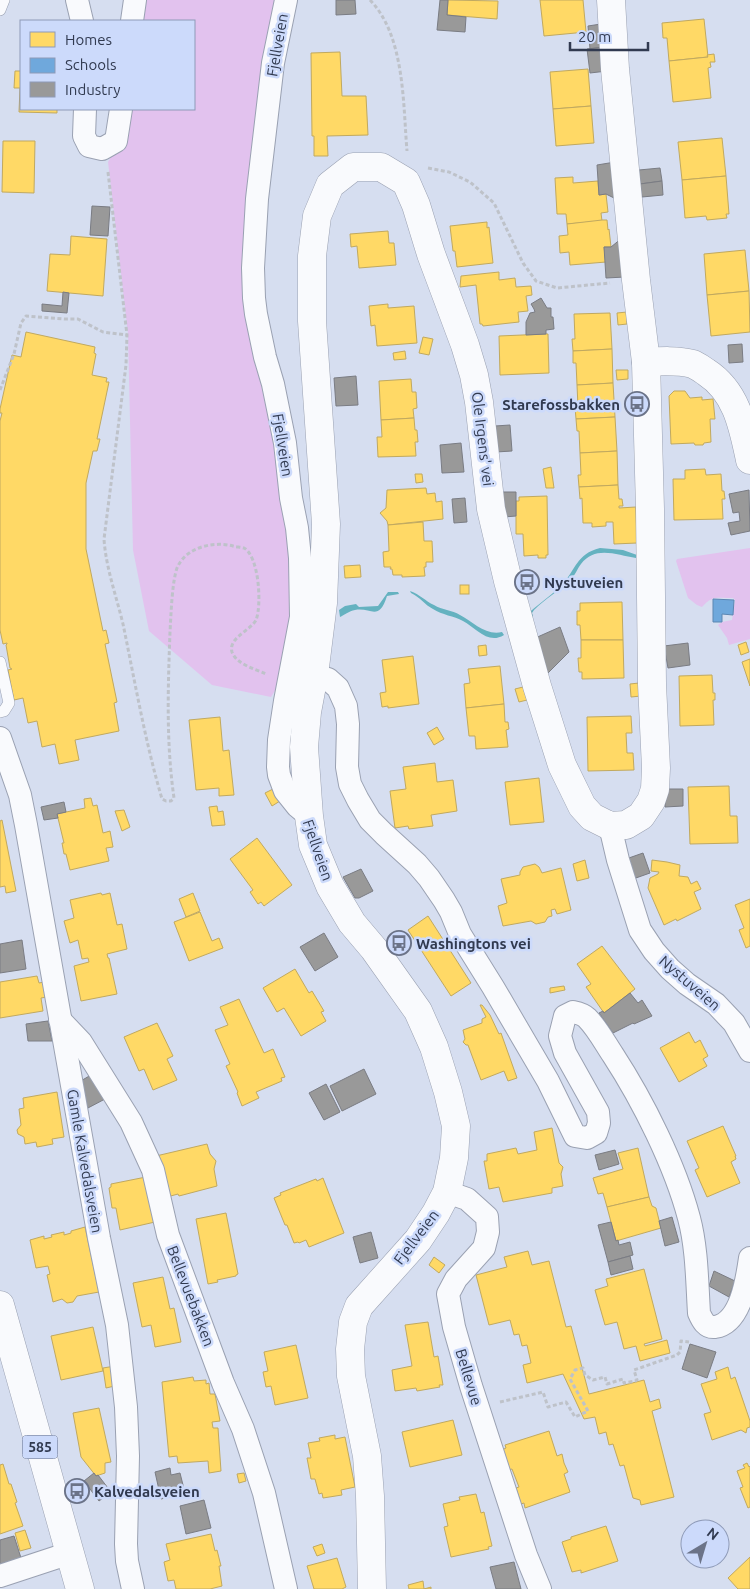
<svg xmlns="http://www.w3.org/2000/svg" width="750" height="1589" font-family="Ubuntu,sans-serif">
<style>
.green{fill:#e2c2ee}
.water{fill:#65b2c0}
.homes{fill:#ffd966;stroke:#c1a95f}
.schools{fill:#6fa8dc;stroke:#5c87b2}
.industry{fill:#999;stroke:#7a7c83}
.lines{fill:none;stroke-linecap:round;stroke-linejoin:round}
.lane-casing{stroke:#9aa1b2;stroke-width:12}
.street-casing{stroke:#9aa1b2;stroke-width:24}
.secondary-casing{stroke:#9aa1b2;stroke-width:29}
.primary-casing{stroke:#9aa1b2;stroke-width:29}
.path{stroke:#bec2c9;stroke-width:3;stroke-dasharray:4 2.5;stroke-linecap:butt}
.lane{stroke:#f9fafd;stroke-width:11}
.street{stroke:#f9fafd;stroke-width:22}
.secondary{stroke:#f9fafd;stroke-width:28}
.primary{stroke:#f9fafd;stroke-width:28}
.labels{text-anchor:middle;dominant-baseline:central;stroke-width:5;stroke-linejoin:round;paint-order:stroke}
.shield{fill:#ccdafb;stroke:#606a83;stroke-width:1}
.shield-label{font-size:14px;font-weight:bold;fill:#313a50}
.street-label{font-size:15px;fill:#313a50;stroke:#ccdafb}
.poi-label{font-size:15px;font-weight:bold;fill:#313a50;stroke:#ccdafb;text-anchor:start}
</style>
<rect width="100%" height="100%" fill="#d6def0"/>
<!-- green -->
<g class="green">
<polygon points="138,0 285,0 266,46 258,371 301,567 290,666 271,697 212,685 149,631 133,550 128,334 108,162 122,138 123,109 194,109 194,21 134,21"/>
<path d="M 750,548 L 750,639 L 729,645 L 727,638 L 718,625 L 722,622 L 732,620 L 735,600 L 733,598 C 718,598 712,595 702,607 L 697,605 L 688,598 L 676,561 L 677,559 Z"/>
</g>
<!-- water -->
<g class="water">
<path d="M 600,548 L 623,550 L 637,555 L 636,558 C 617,555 595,545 581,564 C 577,569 575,576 570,580 C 559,591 545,599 534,610 L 532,613 L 533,616 L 531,619 L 524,617 C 536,606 549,597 561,586 C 576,570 576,554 600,548 Z"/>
<path d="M 410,591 C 421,595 425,601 434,605 C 442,610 452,610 460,615 C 473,622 486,636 502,632 L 504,635 C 488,645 476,628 463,621 C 454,616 442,615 433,609 C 425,605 420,597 411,593 Z"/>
<path d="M 388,592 L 398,592 L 399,594 L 387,596 C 379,622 371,607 355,610 C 349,611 344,615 340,617 L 339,610 L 345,606 L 356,604 L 359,607 L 378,606 Z"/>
</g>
<!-- homes -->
<g class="homes">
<polygon points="448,0 498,1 497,19 447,15"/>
<polygon points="540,0 583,0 586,32 544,36"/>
<polygon points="704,19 708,57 669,61 667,38 663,38 662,23"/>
<polygon points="21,50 21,109 57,109 57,113 19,112 20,88 14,88 15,71 21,71"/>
<polygon points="340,52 342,96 366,96 368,135 327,136 328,156 314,156 314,136 312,136 311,53"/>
<polygon points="714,54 715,62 710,62 711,67 708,68 711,98 673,102 669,61 708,57 707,55"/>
<polygon points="588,69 591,106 553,109 550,72"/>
<polygon points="591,106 594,143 556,146 553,109"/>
<polygon points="722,138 726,176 682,180 678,142"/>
<polygon points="3,141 35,141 34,193 2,192"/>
<polygon points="726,176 729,214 726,214 727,218 707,220 706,216 685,218 682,180"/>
<polygon points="573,177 573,183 598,181 599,195 606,194 608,212 601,213 602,221 567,224 566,214 557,214 555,178"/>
<polygon points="602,220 607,220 608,230 609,229 611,247 604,247 606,262 570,265 569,252 560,253 559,236 568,235 567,224"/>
<polygon points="487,222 487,228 489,227 493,263 457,267 455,251 453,251 450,226"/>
<polygon points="388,231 389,243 394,243 396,265 359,268 357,246 351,247 350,234"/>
<polygon points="71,236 107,239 103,296 47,291 50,254 70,255"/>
<polygon points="745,250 749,291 707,295 704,254"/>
<polygon points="499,272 499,280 515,278 516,287 531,286 532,295 526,296 528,311 518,312 519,322 483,326 482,324 480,324 476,285 460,287 461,276"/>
<polygon points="749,291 750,332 711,336 707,295"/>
<polygon points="388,304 388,308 414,306 417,343 377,346 375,325 371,326 369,306"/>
<polygon points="627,312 627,324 618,325 617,313"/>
<polygon points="610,313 612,349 573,351 572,339 575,339 574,314"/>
<polygon points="26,332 95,347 94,353 96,354 92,375 107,378 106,382 109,382 97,439 100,439 97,451 93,451 86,483 86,549 103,631 106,630 109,643 105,644 117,702 114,703 119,731 75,740 79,760 59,764 55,744 42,747 37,721 28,723 23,698 14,700 8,670 12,669 10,668 6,645 7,644 7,643 3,644 0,630 0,421 2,413 0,413 0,409 12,355 21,357"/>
<polygon points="546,334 548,334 549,373 500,375 499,336"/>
<polygon points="423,337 433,339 429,355 419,353"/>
<polygon points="612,349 613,383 577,385 576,363 573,363 573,351"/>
<polygon points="405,351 406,359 394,360 393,353"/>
<polygon points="616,370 628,370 628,379 617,380"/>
<polygon points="411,379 412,392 416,392 417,408 413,409 414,418 381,420 379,381"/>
<polygon points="613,383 615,417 576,419 575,407 578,407 577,385"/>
<polygon points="674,391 685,391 690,398 702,397 702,400 713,399 715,419 710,419 711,442 704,443 703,445 695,445 694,443 671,444 669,396"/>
<polygon points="615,417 617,451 580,453 579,431 577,431 576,419"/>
<polygon points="414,418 415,430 417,430 418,442 415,442 416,456 378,457 377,437 382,437 381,420"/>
<polygon points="617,451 618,485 579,487 578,475 581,475 580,453"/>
<polygon points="551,467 554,488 546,488 543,469"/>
<polygon points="705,469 706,475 721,474 722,491 724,491 725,499 722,499 723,519 674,520 673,479 685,479 685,470"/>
<polygon points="415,474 422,474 423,482 416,483"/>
<polygon points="618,485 619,499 622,499 623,506 619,506 619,508 636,507 637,543 614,544 613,522 606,522 606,526 592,527 592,523 583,523 582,498 580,499 579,487"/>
<polygon points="426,488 427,494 435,493 436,502 442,501 443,519 388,525 387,521 380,513 386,508 387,490"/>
<polygon points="547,496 548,555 546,555 546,558 538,558 538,555 524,556 523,534 516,534 516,501 519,501 519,497"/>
<polygon points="423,522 424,541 432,541 433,562 426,562 426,567 424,567 425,576 402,577 402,575 393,575 392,569 390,569 391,567 384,567 383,552 389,551 388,525"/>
<polygon points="360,565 361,577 345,578 344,566"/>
<rect x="460" y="585" width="9" height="9"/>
<polygon points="622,602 623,640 581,640 580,625 577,625 577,611 580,611 580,603"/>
<polygon points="581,640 623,640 624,678 582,679 582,672 579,672 578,658 581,658"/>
<polygon points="746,642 749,652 741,655 738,645"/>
<polygon points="486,645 487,655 479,656 478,646"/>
<polygon points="413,656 419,704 388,708 388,706 382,707 380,693 386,692 382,660"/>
<polygon points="750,659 750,686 742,662"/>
<polygon points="500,666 504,704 466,708 464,684 470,683 468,669"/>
<polygon points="712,675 713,693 715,693 715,700 713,700 714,725 680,726 679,676"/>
<polygon points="639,683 641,696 631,697 630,684"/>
<polygon points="523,687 527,700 519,702 515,689"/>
<polygon points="504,704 505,722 508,722 509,729 506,730 508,747 476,749 475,736 469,736 466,708"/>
<polygon points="631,716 632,733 626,733 627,753 633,753 634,770 588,771 587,717"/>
<polygon points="220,717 223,751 229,750 234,795 219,796 219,788 196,790 189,720"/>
<polygon points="437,727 444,739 434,745 427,733"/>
<polygon points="435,763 437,782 453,780 457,811 431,815 433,826 409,829 408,826 395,828 390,791 406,789 403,767"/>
<polygon points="539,778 544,822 510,825 505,782"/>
<polygon points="729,786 730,816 737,816 738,843 690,844 688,787"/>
<polygon points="273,789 280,801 272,806 265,793"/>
<polygon points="91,798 93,806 97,805 103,833 110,831 113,847 106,848 109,861 70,870 66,854 64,854 62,843 64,843 57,814 85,808 84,799"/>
<polygon points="217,806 218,812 223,811 225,825 212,826 209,807"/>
<polygon points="124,810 130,827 122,831 115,811"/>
<polygon points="2,820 16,891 6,893 5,886 0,887 0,821"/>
<polygon points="257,838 292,885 264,906 261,902 258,904 250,892 253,890 230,859"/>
<polygon points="585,860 589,878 577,881 573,864"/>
<polygon points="652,860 667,862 680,865 679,876 688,877 691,884 697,881 701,889 694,892 701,909 677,921 676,919 664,925 648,888 650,878 658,874 659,872 651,871"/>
<polygon points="535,864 539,867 542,873 561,868 571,910 557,914 555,909 551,910 552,916 548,917 545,922 536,924 531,921 503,926 498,906 507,903 501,879 520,875 520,872 523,867"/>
<polygon points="101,893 102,895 110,893 117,925 122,924 127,949 107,954 108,958 109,958 117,994 81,1001 74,966 89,962 88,958 82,959 78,940 70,943 64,921 74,918 70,900"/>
<polygon points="193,893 200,911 186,917 179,899"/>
<polygon points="750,899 750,946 746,948 739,930 744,928 735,905"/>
<polygon points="200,912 212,941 219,938 223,948 189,961 174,922"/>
<polygon points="428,916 471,983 451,996 408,930"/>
<polygon points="602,946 635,989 604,1013 586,987 591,984 577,964"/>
<polygon points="295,969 309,993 312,991 324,1011 321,1012 326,1021 301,1036 284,1008 277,1012 263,988"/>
<polygon points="37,976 39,983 44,982 47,997 41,998 43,1011 0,1018 0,982"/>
<polygon points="564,986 565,990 550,993 550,988"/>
<polygon points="239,999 264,1053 273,1049 285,1077 281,1078 282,1081 256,1092 259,1098 242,1106 237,1093 238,1092 226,1066 230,1064 215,1030 228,1025 220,1007"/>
<polygon points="480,1005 482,1005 490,1015 499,1034 501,1033 517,1078 508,1081 504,1071 481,1080 468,1045 466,1045 463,1042 465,1039 463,1030 482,1023 482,1019 486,1017"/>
<polygon points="157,1023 173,1056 167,1059 177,1080 153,1090 144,1069 139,1071 124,1037"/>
<polygon points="689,1032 695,1043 700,1040 708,1056 703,1059 707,1066 679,1082 660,1048"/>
<polygon points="57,1092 64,1137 52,1139 53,1144 37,1147 36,1142 25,1144 24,1137 18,1134 17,1130 21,1125 19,1109 24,1108 23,1098"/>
<polygon points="723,1126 736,1156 735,1156 736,1159 731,1162 740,1183 707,1197 695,1170 699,1168 687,1141"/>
<polygon points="552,1128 559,1163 563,1167 561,1174 563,1186 552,1188 552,1193 503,1202 499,1187 489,1189 484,1161 487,1161 487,1154 516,1148 518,1154 537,1150 534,1132"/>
<polygon points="207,1144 210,1154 216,1161 214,1169 217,1186 179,1196 178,1194 167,1197 156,1156"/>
<polygon points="638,1148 649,1197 607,1207 603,1193 598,1194 593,1178 623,1169 618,1153"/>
<polygon points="146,1177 155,1222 120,1230 116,1208 112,1208 109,1188 111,1187 111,1184"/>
<polygon points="323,1178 344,1233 309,1247 306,1240 299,1243 298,1242 294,1243 287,1225 285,1225 274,1198 281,1195 280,1193 316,1179 317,1181"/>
<polygon points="649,1197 652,1206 656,1208 661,1228 616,1241 607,1207"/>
<polygon points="226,1213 238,1274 236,1275 236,1276 217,1280 218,1282 208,1284 196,1219"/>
<polygon points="85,1227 99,1292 77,1296 73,1302 67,1303 62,1299 53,1302 47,1275 50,1274 48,1266 36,1268 30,1240 44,1236 44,1239 52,1237 51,1235 64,1232 64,1235 71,1233 71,1231"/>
<polygon points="528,1251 532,1265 549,1261 566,1327 571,1326 589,1394 644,1380 650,1402 659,1399 661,1408 652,1411 674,1497 641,1505 640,1500 633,1498 624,1465 620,1466 613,1444 609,1445 606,1432 599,1434 595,1417 584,1419 563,1374 527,1383 523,1365 531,1363 527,1345 522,1346 519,1334 514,1335 510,1320 489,1325 476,1275 507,1267 504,1257"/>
<polygon points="434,1257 445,1265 439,1273 429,1265"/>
<polygon points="644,1269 662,1339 644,1344 645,1346 667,1340 670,1353 640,1361 636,1346 624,1349 617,1322 605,1325 595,1290 608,1286 606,1279"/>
<polygon points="163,1277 170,1309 174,1308 181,1342 155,1347 151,1325 142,1327 133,1283"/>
<polygon points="428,1322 434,1357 438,1356 443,1385 439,1385 440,1387 417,1391 416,1388 395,1391 392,1370 412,1366 405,1325"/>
<polygon points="93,1327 103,1371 61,1380 51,1336"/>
<polygon points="296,1345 308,1398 275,1405 271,1386 266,1387 263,1372 268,1371 264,1352"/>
<polygon points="115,1366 119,1385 106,1388 103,1368"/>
<polygon points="728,1367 731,1379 735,1377 750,1421 750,1427 747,1428 746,1433 741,1430 712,1440 704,1414 711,1412 701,1384 717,1379 715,1372"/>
<polygon points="193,1377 194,1381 206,1380 206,1384 209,1383 210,1394 215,1394 220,1421 212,1422 213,1428 218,1428 221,1471 209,1473 208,1461 178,1463 177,1456 169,1457 162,1382"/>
<polygon points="99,1408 111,1462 105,1463 105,1473 96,1476 81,1457 73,1413"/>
<polygon points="453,1420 462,1455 410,1467 402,1432"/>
<polygon points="549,1431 557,1456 562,1454 564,1463 568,1472 564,1474 570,1492 525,1508 524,1503 521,1504 516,1488 519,1487 512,1469 508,1470 502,1450 506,1448 505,1445"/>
<polygon points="335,1435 335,1439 345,1437 355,1487 341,1490 342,1495 323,1498 322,1493 319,1494 315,1479 311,1479 307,1458 311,1458 308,1443 320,1441 319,1438"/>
<polygon points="747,1463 749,1467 750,1466 750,1507 748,1508 740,1488 743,1487 737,1471 745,1468 743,1465"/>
<polygon points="3,1464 9,1484 11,1484 17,1502 15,1503 23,1526 0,1534 0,1465"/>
<polygon points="244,1473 246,1481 239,1483 237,1474"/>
<polygon points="476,1494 481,1513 484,1512 492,1546 488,1547 489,1549 451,1557 444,1527 448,1526 443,1504 460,1500 459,1497"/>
<polygon points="606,1526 618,1561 581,1573 581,1570 572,1572 562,1542 571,1539 571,1537"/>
<polygon points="25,1530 31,1548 20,1551 15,1533"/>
<polygon points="211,1534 215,1551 217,1550 221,1566 219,1566 222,1586 210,1589 176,1589 174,1580 168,1581 164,1562 170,1560 166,1544"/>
<polygon points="322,1544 325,1553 317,1556 313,1547"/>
<polygon points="750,1557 750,1589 738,1589 728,1578"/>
<polygon points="337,1558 346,1587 342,1589 314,1589 307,1566"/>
<polygon points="423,1581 424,1589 431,1587 431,1589 409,1589 408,1585"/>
</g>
<!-- schools -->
<polygon class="schools" points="713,599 734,600 733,615 722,614 722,622 713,622"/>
<!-- industry -->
<g class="industry">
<polygon points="336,0 355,0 356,14 336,15"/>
<polygon points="440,0 448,0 447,15 466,17 465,32 437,30"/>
<polygon points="601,24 603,47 590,49 588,26"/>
<polygon points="603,47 607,71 590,73 587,49"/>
<polygon points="615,162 618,200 606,194 599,195 597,165"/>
<polygon points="660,168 662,181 640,184 639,170"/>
<polygon points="662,181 663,195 642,197 640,184"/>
<polygon points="92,206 110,207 108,236 90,235"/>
<polygon points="622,238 625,277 606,278 604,247 611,247"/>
<polygon points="63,292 69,293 67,313 42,311 42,304 62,306"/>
<polygon points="541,298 547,308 551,308 551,317 553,317 554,329 546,330 546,334 526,335 526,322 530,313 535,312 534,309 531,304"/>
<polygon points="742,344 743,362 729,363 728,345"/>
<polygon points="356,376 358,405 336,406 334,378"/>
<polygon points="510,425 512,451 496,452 495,426"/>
<polygon points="461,443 464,472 442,473 440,445"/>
<polygon points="749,490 750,531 731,535 728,523 740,521 739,512 733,513 729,494"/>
<polygon points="500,492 516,492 516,516 504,517"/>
<polygon points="465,498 467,522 454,523 452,499"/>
<polygon points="560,627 569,652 546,675 533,639"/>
<polygon points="688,643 690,665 668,668 664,646"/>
<polygon points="665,789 683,789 683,806 665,807"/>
<polygon points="64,802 66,812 57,814 58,818 44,820 41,807"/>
<polygon points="643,853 650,873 633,879 626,859"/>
<polygon points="361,869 373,891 359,898 355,898 343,877"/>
<polygon points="324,933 338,957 315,971 300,947"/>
<polygon points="22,940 26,969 0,973 0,944"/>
<polygon points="630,993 638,1003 642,1000 652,1016 634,1024 633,1023 613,1033 599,1013 603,1011 604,1013"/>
<polygon points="48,1021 52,1041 28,1041 26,1024"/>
<polygon points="364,1069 376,1094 342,1111 330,1086"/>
<polygon points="91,1075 105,1099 86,1109 79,1082"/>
<polygon points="326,1084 340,1112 324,1120 309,1093"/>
<polygon points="615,1150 619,1164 599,1170 595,1155"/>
<polygon points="672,1217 679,1242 665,1246 659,1221"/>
<polygon points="611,1222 616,1241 618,1240 619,1245 630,1242 633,1255 608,1262 598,1225"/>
<polygon points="371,1232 378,1258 360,1263 353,1237"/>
<polygon points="630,1256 633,1269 611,1275 608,1262"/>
<polygon points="714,1271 735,1281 729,1297 709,1286"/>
<polygon points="690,1344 716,1352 707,1378 682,1369"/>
<polygon points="170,1468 171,1475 180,1473 185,1493 161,1499 155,1472"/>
<polygon points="94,1473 96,1476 98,1475 111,1492 99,1501 84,1481"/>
<polygon points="204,1500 211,1528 186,1534 180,1506"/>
<polygon points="14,1536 21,1558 0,1564 0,1540"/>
<polygon points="514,1562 521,1589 496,1589 490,1567"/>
</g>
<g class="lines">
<defs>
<g id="lane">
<polyline points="0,10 4,0"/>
<polyline points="0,662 9,703 4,711 0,712"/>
</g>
<g id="street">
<polyline points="77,0 82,21"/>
<polyline points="286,0 273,63 257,199 253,268 254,298 256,314 265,357 273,384 285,443 291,498 297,528 300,558 301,617 285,701 279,740 278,767 279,775 285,791 297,806 309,816"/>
<polyline points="132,21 135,0"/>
<polyline points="85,109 84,136 89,146 102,149 116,141 121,109"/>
<path d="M 314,675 L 328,679 L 338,688 L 346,706 L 348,724 L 347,767 L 350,784 L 358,800 L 370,820 L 384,834 L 417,864 L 429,878 L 444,900 L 451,912 L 460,934 L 493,987 L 548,1081 L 575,1136 L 587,1138 L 596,1133 L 599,1123 L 598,1112 L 565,1053 L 560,1036 L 565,1016 L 573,1012 C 578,1013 583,1014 587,1018 C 597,1028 605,1043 613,1055 C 643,1101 675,1165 689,1218 C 697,1248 697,1281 699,1313 C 702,1320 706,1328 715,1327 C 741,1323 747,1279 750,1258"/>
<polyline points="0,738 20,795 26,825 99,1238 117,1325 126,1407 128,1456 126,1544 127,1561 133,1589"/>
<polyline points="610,826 618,860 640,930 654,951 670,969 687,984 716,1004 734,1023 750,1051"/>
<polyline points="60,1020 81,1042 131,1122 153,1170 168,1235 223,1383 243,1429 264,1493 286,1589"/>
<polyline points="447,1192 467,1199 487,1217 488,1232 484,1248 456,1279 448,1294 454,1327 471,1386 526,1555 540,1589"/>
<polyline points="0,1576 70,1553"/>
</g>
<g id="secondary">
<path d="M 646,362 C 661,361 678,360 693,364 C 697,366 702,369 706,372 C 737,392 743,427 750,460"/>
<polyline points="372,1589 370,1496 367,1456 351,1376 350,1349 353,1322 359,1306 418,1240 436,1213 447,1192 454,1158 456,1126 448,1092 434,1047 418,1011 374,949 352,923 330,886 313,845 309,816 304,747 307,712 314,675 323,603 326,524 312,321 312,256 317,216 330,185 353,167 381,167 406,182 416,205 431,254 465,345 474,375 479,402 491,509 508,581 537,686 562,765 582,806 592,817 610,826 626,825 641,816 651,801 655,789 656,768 652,684 650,509 646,362 636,280 615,69 611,0"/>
</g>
<polyline id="primary" points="0,1305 80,1589"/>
</defs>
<!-- lane casing -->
<use href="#lane" class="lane-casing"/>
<!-- street casing -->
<use href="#street" class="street-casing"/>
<!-- secondary casing -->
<use href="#secondary" class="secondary-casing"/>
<!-- primary casing -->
<use href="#primary" class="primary-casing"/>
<!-- path -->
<g class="path">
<path d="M 370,0 C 405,36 403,104 407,151"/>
<polyline points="428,168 449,172 470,182 494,203 523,263 536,281 557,288 610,283"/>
<path d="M 108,172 L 127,335 L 126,365 L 104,539 C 106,568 116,595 123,624 C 135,682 145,741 162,799 L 166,801 L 171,801 L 174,798 C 166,742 168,688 170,632 C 171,615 172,582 177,568 C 186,547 213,541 233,546 C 236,547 241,547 244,548 C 259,556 262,605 256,620 C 250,631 228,638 232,652 C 236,664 255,669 266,674"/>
<polyline points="0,390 14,354 21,323 26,316 65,319 78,319 103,332 127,335"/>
<polyline points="500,1402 543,1392 548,1407 566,1402 575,1417 588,1411 570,1379 575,1370 583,1368 585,1375 593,1380 605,1377 607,1384 623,1379 624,1383 635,1381 637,1380 634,1370 677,1355 680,1352 681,1341 689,1342"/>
</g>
<!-- lane -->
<use href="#lane" class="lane"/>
<!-- street -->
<use href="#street" class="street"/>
<!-- secondary -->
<use href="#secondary" class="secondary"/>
<!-- primary -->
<use href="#primary" class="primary"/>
</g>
<!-- icons -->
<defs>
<symbol id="bus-ring" viewBox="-11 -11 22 22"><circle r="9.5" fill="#ccdafb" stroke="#6b7388" stroke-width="1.5"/><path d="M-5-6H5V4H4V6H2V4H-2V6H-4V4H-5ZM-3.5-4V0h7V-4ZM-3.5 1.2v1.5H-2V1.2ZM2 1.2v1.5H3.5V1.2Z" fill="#6b7388"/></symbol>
</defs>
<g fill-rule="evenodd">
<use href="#bus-ring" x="623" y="390" width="28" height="28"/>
<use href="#bus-ring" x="513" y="568" width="28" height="28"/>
<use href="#bus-ring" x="385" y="929" width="28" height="28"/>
<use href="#bus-ring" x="63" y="1477" width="28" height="28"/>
</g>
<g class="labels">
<!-- shield labels -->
<rect class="shield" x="22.5" y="1435.5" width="35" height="23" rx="4"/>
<g class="shield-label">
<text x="40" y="1447">585</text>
</g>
<!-- street labels -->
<g class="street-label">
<text transform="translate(277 45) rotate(-80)">Fjellveien</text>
<text transform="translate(483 439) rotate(83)">Ole Irgens' vei</text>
<text transform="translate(283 445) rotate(81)">Fjellveien</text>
<text transform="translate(318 850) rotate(71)">Fjellveien</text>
<text transform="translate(690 983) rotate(41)">Nystuveien</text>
<text transform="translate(85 1161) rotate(80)">Gamle Kalvedalsveien</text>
<text transform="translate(416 1237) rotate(-53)">Fjellveien</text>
<text transform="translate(191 1296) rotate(69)">Bellevuebakken</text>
<text transform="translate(469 1377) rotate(73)">Bellevue</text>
</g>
<!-- poi labels -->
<g class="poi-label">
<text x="620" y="404" text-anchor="end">Starefossbakken</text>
<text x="544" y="582">Nystuveien</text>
<text x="416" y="943">Washingtons vei</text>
<text x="94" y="1491">Kalvedalsveien</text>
</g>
</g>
<!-- legend -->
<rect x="20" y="20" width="175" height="90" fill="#ccdafb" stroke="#8e9ab7"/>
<rect x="30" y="32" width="25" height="15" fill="#ffd966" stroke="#8e9ab7"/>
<text x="65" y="45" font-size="15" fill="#313a50">Homes</text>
<rect x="30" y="58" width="25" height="15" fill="#6fa8dc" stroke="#8e9ab7"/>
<text x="65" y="70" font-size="15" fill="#313a50">Schools</text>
<rect x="30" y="82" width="25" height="15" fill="#999999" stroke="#8e9ab7"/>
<text x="65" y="95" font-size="15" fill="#313a50">Industry</text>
<!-- north arrow -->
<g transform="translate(705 1544) rotate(38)"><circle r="24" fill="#ccdafb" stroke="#8e9ab7"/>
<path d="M0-4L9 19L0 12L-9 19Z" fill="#6b7388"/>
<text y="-8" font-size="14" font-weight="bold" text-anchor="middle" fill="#313a50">N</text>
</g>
<!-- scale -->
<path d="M570 42v8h78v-8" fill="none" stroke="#313a50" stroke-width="2.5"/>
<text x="578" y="42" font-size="15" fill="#313a50" stroke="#ccdafb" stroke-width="4" paint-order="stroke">20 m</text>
</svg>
